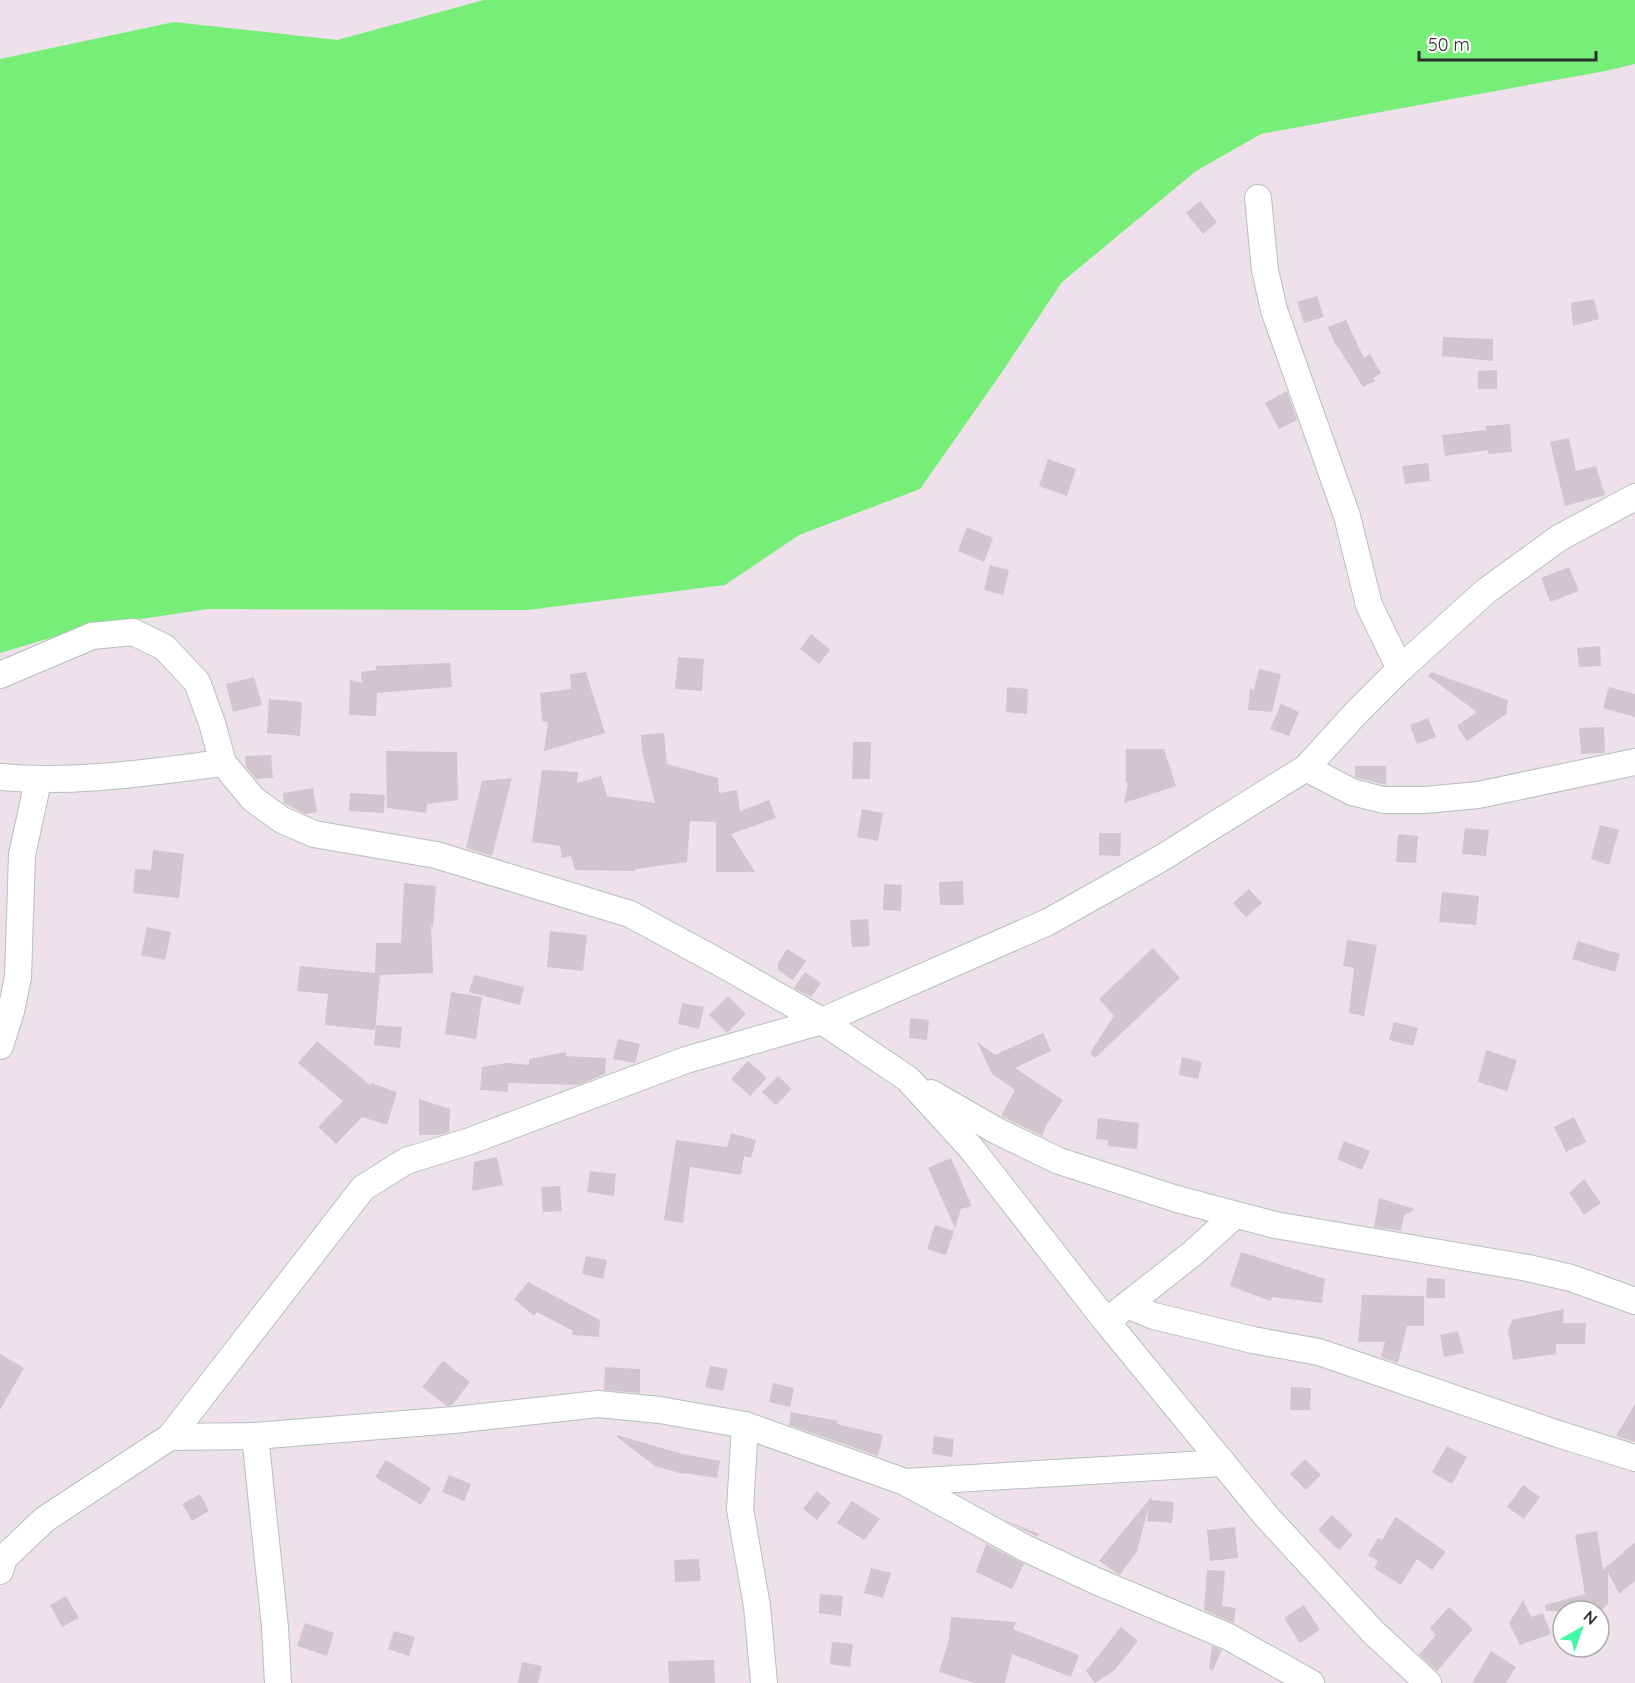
<svg xmlns="http://www.w3.org/2000/svg" width="1635" height="1683" font-family="Quicksand,sans-serif">
<style>
.water{fill:#7e7}
.building{fill:#d2c5cd}
.lines{fill:none;stroke-linecap:round;stroke-linejoin:round}
.street-casing{stroke:#b4c1bc;stroke-width:28}
.street{stroke:#fff;stroke-width:26}
</style>
<rect width="100%" height="100%" fill="#efe1eb"/>
<!-- water -->
<polygon class="water" points="484,0 1635,0 1635,64 1605,71 1261,134 1196,171 1062,282 1000,375 920,489 799,535 725,585 528,610 208,609 87,627 0,653 0,59 174,22 337,40"/>
<!-- building -->
<g class="building">
<polygon points="1200,201 1217,222 1203,234 1186,213"/>
<polygon points="1317,296 1324,317 1304,323 1297,302"/>
<polygon points="1594,299 1599,319 1573,326 1571,303"/>
<polygon points="1346,320 1364,358 1370,354 1381,373 1373,378 1375,381 1363,387 1337,345 1336,346 1328,327"/>
<polygon points="1443,337 1493,339 1493,361 1442,356"/>
<polygon points="1497,370 1497,389 1478,389 1478,371"/>
<polygon points="1287,391 1297,420 1279,429 1265,403"/>
<polygon points="1510,424 1512,452 1488,454 1488,450 1445,456 1442,435 1486,430 1486,426"/>
<polygon points="1569,438 1576,471 1596,466 1605,495 1565,506 1550,442"/>
<polygon points="1048,459 1076,469 1067,496 1039,486"/>
<polygon points="1428,463 1430,481 1405,484 1402,466"/>
<polygon points="967,527 993,538 984,562 958,551"/>
<polygon points="990,565 1009,570 1003,595 984,590"/>
<polygon points="1569,567 1579,591 1550,602 1541,578"/>
<polygon points="811,634 830,650 819,664 800,649"/>
<polygon points="1600,646 1601,666 1579,667 1577,648"/>
<polygon points="678,657 704,659 702,691 675,689"/>
<polygon points="450,663 452,687 377,693 376,716 349,715 350,680 362,683 361,672 376,670 376,666"/>
<polygon points="1259,669 1281,674 1272,712 1248,710 1250,689 1254,690"/>
<polygon points="586,672 605,733 544,751 548,722 542,721 540,693 571,689 570,674"/>
<polygon points="1431,672 1508,700 1506,714 1467,741 1457,726 1477,712 1428,676"/>
<polygon points="254,677 262,705 233,712 226,684"/>
<polygon points="1007,687 1028,689 1027,714 1006,712"/>
<polygon points="1609,687 1635,694 1635,717 1603,708"/>
<polygon points="269,699 302,702 300,736 267,733"/>
<polygon points="1281,704 1299,712 1289,736 1270,729"/>
<polygon points="1428,718 1436,737 1417,744 1410,725"/>
<polygon points="1604,727 1605,753 1581,754 1579,728"/>
<polygon points="664,733 667,764 718,778 719,793 737,790 740,811 769,800 776,818 731,834 755,872 716,872 716,822 690,821 687,862 635,869 635,871 575,870 571,856 562,858 560,846 532,842 542,770 578,772 577,783 601,776 607,796 655,803 642,751 641,735"/>
<polygon points="853,742 871,742 870,779 852,779"/>
<polygon points="1126,749 1164,749 1176,786 1124,803 1128,783 1126,783"/>
<polygon points="386,751 457,752 458,800 427,804 426,813 387,808"/>
<polygon points="271,755 273,778 256,779 246,767 245,756"/>
<polygon points="1355,766 1386,766 1386,785 1355,777"/>
<polygon points="512,778 492,856 466,848 482,781"/>
<polygon points="313,788 317,812 305,814 284,803 283,793"/>
<polygon points="350,793 385,795 384,813 349,811"/>
<polygon points="862,809 883,813 878,841 857,837"/>
<polygon points="1600,825 1619,830 1609,865 1591,859"/>
<polygon points="1465,828 1489,830 1486,856 1462,854"/>
<polygon points="1099,833 1121,833 1120,856 1099,855"/>
<polygon points="1398,834 1418,836 1416,863 1396,862"/>
<polygon points="153,850 184,854 179,898 133,893 135,869 151,870"/>
<polygon points="963,881 964,905 940,905 939,882"/>
<polygon points="404,883 436,886 433,927 431,926 433,973 380,975 375,1030 325,1025 328,994 297,991 300,966 375,973 376,943 401,943"/>
<polygon points="884,884 902,885 901,911 883,910"/>
<polygon points="1249,889 1262,903 1246,917 1233,903"/>
<polygon points="1442,892 1479,896 1476,925 1439,922"/>
<polygon points="868,919 870,946 852,947 850,920"/>
<polygon points="147,927 171,932 165,960 141,955"/>
<polygon points="550,931 587,935 583,971 547,967"/>
<polygon points="1347,940 1377,945 1364,1016 1349,1013 1354,968 1343,966"/>
<polygon points="1578,941 1620,954 1615,972 1572,959"/>
<polygon points="1153,948 1180,978 1095,1058 1090,1053 1114,1016 1099,999"/>
<polygon points="787,949 806,961 793,980 778,970 778,963"/>
<polygon points="805,972 821,983 811,997 794,988"/>
<polygon points="474,975 524,987 520,1005 469,992"/>
<polygon points="451,992 482,997 476,1039 445,1034"/>
<polygon points="728,996 746,1014 727,1033 709,1015"/>
<polygon points="682,1003 704,1007 699,1029 678,1024"/>
<polygon points="910,1018 929,1020 927,1040 909,1038"/>
<polygon points="1394,1022 1418,1028 1413,1046 1389,1040"/>
<polygon points="376,1025 402,1027 400,1048 374,1045"/>
<polygon points="1043,1033 1051,1051 1015,1068 1063,1100 1046,1126 1042,1136 1001,1116 1015,1090 992,1074 977,1042 995,1055"/>
<polygon points="618,1039 640,1044 635,1063 613,1059"/>
<polygon points="317,1041 371,1086 371,1083 397,1092 387,1125 362,1117 336,1144 318,1127 343,1101 298,1063"/>
<polygon points="1486,1050 1517,1060 1507,1091 1478,1082"/>
<polygon points="566,1052 566,1056 606,1058 605,1074 578,1085 508,1083 508,1092 480,1090 482,1067 507,1063 529,1065 529,1059"/>
<polygon points="1182,1057 1202,1062 1198,1079 1179,1075"/>
<polygon points="748,1061 767,1078 750,1096 731,1079"/>
<polygon points="778,1076 792,1089 776,1105 762,1092"/>
<polygon points="419,1099 450,1109 449,1132 438,1135 419,1135"/>
<polygon points="1574,1117 1586,1142 1566,1152 1554,1127"/>
<polygon points="1098,1118 1139,1123 1137,1149 1108,1146 1108,1140 1096,1139"/>
<polygon points="731,1133 756,1140 751,1158 744,1156 741,1175 690,1167 683,1223 664,1220 676,1140 727,1147"/>
<polygon points="1344,1141 1370,1151 1362,1170 1337,1159"/>
<polygon points="497,1157 503,1185 472,1191 474,1162"/>
<polygon points="951,1158 972,1206 961,1209 955,1228 928,1168"/>
<polygon points="590,1171 616,1174 614,1196 587,1192"/>
<polygon points="1584,1179 1601,1203 1584,1215 1569,1193"/>
<polygon points="560,1186 562,1211 543,1212 541,1187"/>
<polygon points="1379,1198 1415,1209 1404,1216 1401,1231 1374,1227"/>
<polygon points="935,1225 954,1231 946,1255 927,1249"/>
<polygon points="1241,1252 1325,1279 1322,1303 1272,1297 1271,1301 1230,1286"/>
<polygon points="586,1256 607,1260 603,1279 582,1274"/>
<polygon points="1427,1278 1445,1279 1445,1298 1426,1298"/>
<polygon points="528,1282 600,1320 599,1337 572,1335 573,1331 537,1312 534,1316 514,1299"/>
<polygon points="1362,1295 1424,1296 1424,1326 1407,1326 1398,1363 1381,1357 1385,1342 1358,1342"/>
<polygon points="1564,1309 1563,1323 1586,1323 1585,1344 1556,1344 1556,1354 1513,1360 1508,1330 1512,1320"/>
<polygon points="1458,1331 1464,1353 1444,1357 1440,1335"/>
<polygon points="0,1354 24,1368 0,1410"/>
<polygon points="443,1361 470,1382 452,1405 447,1406 422,1387"/>
<polygon points="710,1366 728,1369 723,1391 705,1387"/>
<polygon points="605,1367 640,1369 640,1393 604,1390"/>
<polygon points="773,1383 794,1388 790,1407 769,1402"/>
<polygon points="1291,1387 1311,1388 1310,1410 1290,1410"/>
<polygon points="1635,1404 1635,1442 1616,1436"/>
<polygon points="791,1412 838,1421 837,1424 883,1435 878,1456 789,1425"/>
<polygon points="617,1435 682,1454 720,1461 717,1478 683,1473 683,1474 655,1466 617,1437"/>
<polygon points="934,1436 954,1439 952,1457 932,1454"/>
<polygon points="1447,1446 1467,1457 1452,1484 1432,1472"/>
<polygon points="1305,1459 1321,1475 1306,1490 1290,1474"/>
<polygon points="386,1460 431,1488 421,1505 375,1477"/>
<polygon points="449,1475 471,1484 464,1501 442,1492"/>
<polygon points="1523,1485 1540,1497 1524,1519 1507,1507"/>
<polygon points="817,1491 831,1503 817,1520 803,1509"/>
<polygon points="200,1494 209,1511 192,1521 182,1504"/>
<polygon points="1152,1496 1151,1500 1174,1502 1172,1523 1147,1521 1148,1509 1137,1551 1120,1575 1099,1561"/>
<polygon points="852,1501 880,1519 864,1540 837,1523"/>
<polygon points="1332,1515 1353,1535 1339,1550 1318,1530"/>
<polygon points="1396,1517 1446,1552 1432,1570 1417,1559 1401,1585 1374,1568 1378,1561 1368,1555 1378,1538 1382,1540"/>
<polygon points="1003,1519 1039,1534 1038,1537"/>
<polygon points="1235,1527 1238,1558 1210,1561 1207,1530"/>
<polygon points="1597,1531 1603,1570 1635,1542 1635,1581 1619,1594 1608,1572 1608,1604 1600,1611 1546,1611 1545,1605 1585,1594 1575,1535"/>
<polygon points="986,1544 1024,1564 1012,1589 976,1572"/>
<polygon points="699,1559 701,1581 675,1582 674,1560"/>
<polygon points="871,1568 891,1573 883,1598 864,1593"/>
<polygon points="1207,1570 1225,1571 1222,1606 1236,1608 1234,1623 1204,1610"/>
<polygon points="820,1594 843,1596 841,1616 819,1613"/>
<polygon points="66,1596 79,1618 62,1627 50,1605"/>
<polygon points="1523,1600 1531,1617 1543,1613 1551,1634 1520,1645 1509,1623"/>
<polygon points="1304,1605 1320,1630 1300,1643 1284,1618"/>
<polygon points="1449,1607 1473,1629 1437,1671 1419,1655 1436,1635 1430,1628"/>
<polygon points="951,1617 1016,1622 1013,1629 1079,1655 1071,1677 1012,1654 1005,1683 975,1683 939,1672 949,1639"/>
<polygon points="305,1623 334,1633 327,1656 297,1646"/>
<polygon points="1121,1627 1138,1641 1115,1670 1095,1683 1086,1671"/>
<polygon points="394,1631 415,1637 409,1656 388,1649"/>
<polygon points="832,1642 853,1644 850,1667 830,1664"/>
<polygon points="1212,1646 1222,1650 1213,1670 1209,1669"/>
<polygon points="1491,1651 1516,1667 1506,1683 1472,1683"/>
<polygon points="714,1660 715,1683 669,1683 668,1661"/>
<polygon points="522,1662 542,1666 538,1683 518,1683"/>
</g>
<g class="lines">
<defs>
<g id="street">
<polyline points="1258,198 1265,270 1274,310 1347,516 1369,605 1400,669"/>
<polyline points="0,675 92,636 133,632 164,647 197,682 212,723 223,763 253,799 282,820 314,834 436,855 630,914 724,965 822,1021 908,1079 971,1148 1106,1321 1267,1517 1373,1632 1428,1683"/>
<polyline points="1306,768 1352,792 1383,800 1425,800 1478,795 1635,762"/>
<path d="M 0,777 C 75,784 149,772 223,763"/>
<polyline points="0,1046 11,1011 18,977 22,855 38,781"/>
<polyline points="931,1093 997,1131 1059,1161 1177,1199 1275,1225 1528,1268 1571,1278 1635,1301"/>
<polyline points="1127,1305 1154,1316 1253,1340 1319,1352 1558,1434 1635,1458"/>
<polyline points="1117,1313 1193,1253 1235,1215"/>
<polyline points="745,1425 740,1509 757,1606 764,1683"/>
<polyline points="255,1436 275,1627 278,1683"/>
<polyline points="170,1437 255,1436 454,1420 598,1404 660,1410 745,1425 905,1482 1025,1548 1096,1581 1229,1637 1311,1683"/>
<polyline points="905,1482 1223,1463"/>
<polyline points="0,1571 4,1558 45,1519 170,1437 363,1188 406,1161 470,1141 686,1060 822,1021 1048,922 1160,859 1306,768 1355,714 1400,669 1486,591 1559,538 1635,497"/>
</g>
</defs>
<!-- street casing -->
<use href="#street" class="street-casing"/>
<!-- street -->
<use href="#street" class="street"/>
</g>
<!-- north arrow -->
<g transform="translate(1581 1629) rotate(40)"><circle r="28" fill="#ffffff" stroke="#ababab" stroke-width="1.5"/>
<path d="M0-4.5L10 22L0 15L-10 22Z" fill="#44f8a7"/>
<text y="-9" font-size="16" font-weight="bold" text-anchor="middle" fill="#2e2e2e">N</text>
</g>
<!-- scale -->
<path d="M1419 51v9h177v-9" fill="none" stroke="#2e2e2e" stroke-width="3"/>
<text x="1428" y="51" font-size="18" fill="#2e2e2e" stroke="#ffffff" stroke-width="4.5" paint-order="stroke">50 m</text>
</svg>
